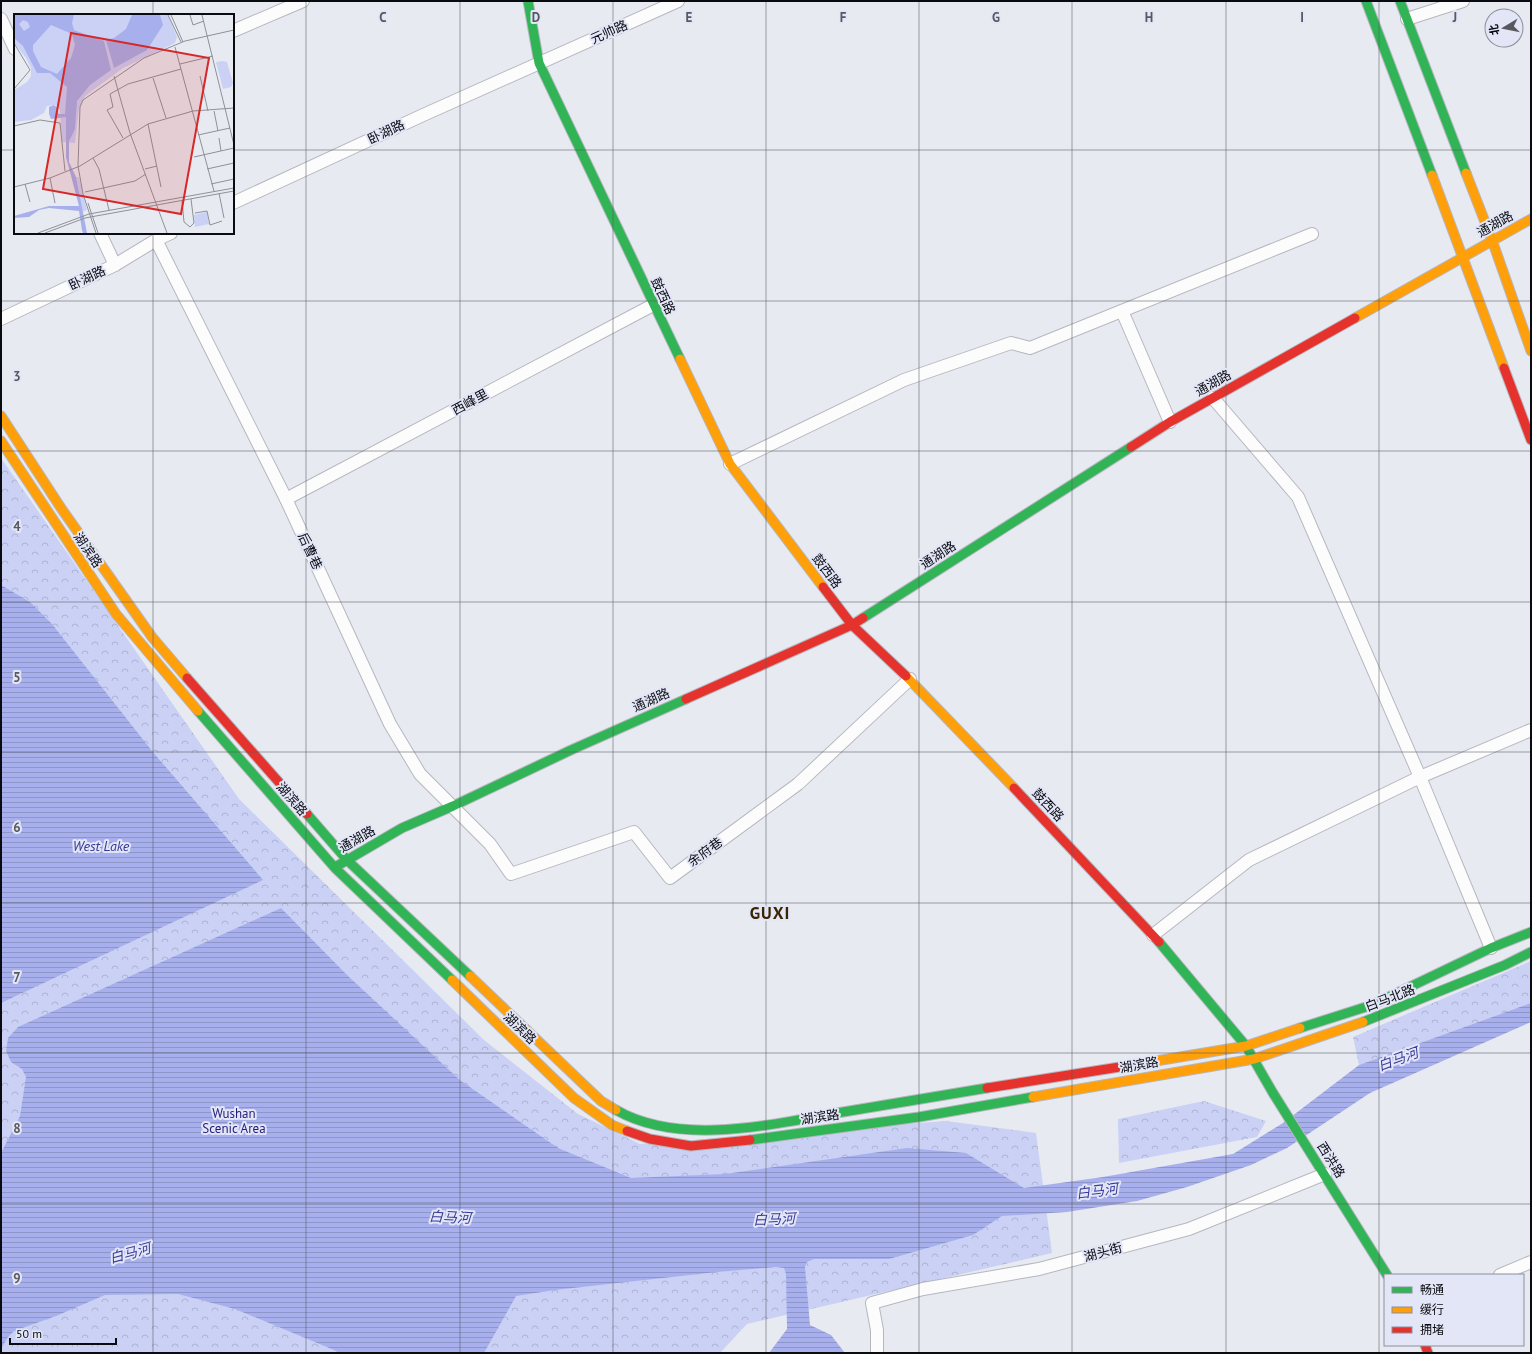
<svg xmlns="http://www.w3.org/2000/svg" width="1532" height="1354" font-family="'PT Sans','Noto Sans SC',sans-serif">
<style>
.park{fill:url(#park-crowns)}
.water{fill:url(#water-rules)}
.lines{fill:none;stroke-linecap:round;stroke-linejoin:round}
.street-casing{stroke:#b6b7be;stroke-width:14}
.fast-casing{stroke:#b6b7be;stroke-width:11}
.slow-casing{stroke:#b6b7be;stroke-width:11}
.jam-casing{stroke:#b6b7be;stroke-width:11}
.street{stroke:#fcfcfd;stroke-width:12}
.fast{stroke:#30b455;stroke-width:9}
.slow{stroke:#ff9f0a;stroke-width:9}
.jam{stroke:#e5322d;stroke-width:9}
.grid{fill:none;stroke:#58595f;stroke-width:1;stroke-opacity:0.55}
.labels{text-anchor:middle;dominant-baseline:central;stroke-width:4;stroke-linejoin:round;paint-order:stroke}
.street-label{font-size:13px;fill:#0a0b10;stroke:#e3e6f7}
.park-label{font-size:13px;fill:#231b7a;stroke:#e3e6f7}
.water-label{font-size:14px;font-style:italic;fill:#373998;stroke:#e3e6f7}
.district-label{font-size:17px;font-weight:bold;letter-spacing:1px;fill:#3a2500;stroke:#e3e6f7}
.inset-road{fill:none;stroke:#8f9198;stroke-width:1}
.view{fill:#d62828;fill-opacity:0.15;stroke:#d62828;stroke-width:2}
.inset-edge{fill:none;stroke:#0a0b10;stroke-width:2}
.grid-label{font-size:13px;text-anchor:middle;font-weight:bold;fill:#58595f;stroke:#e3e6f7;stroke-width:4;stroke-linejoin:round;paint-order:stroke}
</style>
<defs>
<pattern id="park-crowns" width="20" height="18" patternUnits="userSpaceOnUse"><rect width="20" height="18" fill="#cad1f5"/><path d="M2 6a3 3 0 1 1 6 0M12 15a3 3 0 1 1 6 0" fill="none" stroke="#acb2d1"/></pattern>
<pattern id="water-rules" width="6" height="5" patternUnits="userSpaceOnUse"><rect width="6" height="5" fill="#a7b0ec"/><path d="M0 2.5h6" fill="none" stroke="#8e96c9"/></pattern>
</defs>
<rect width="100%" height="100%" fill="#e8eaf2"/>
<!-- park -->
<g class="park">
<polygon points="1,458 239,799 484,1040 578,1114 640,1144 946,1121 1036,1133 1052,1253 747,1324 720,1353 1,1353"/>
<polygon points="1531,961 1531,1003 1359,1065 1353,1037"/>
<polygon points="1204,1101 1266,1121 1257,1137 1119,1163 1118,1119"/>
</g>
<!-- water -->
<g class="water">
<polygon points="1,585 30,602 52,624 152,751 263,880 1,1003"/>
<polygon points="281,908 348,976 461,1081 558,1148 631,1178 725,1174 907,1148 966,1153 1024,1188 1103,1177 1233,1154 1283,1123 1359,1065 1531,1003 1531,1022 1370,1093 1287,1148 1251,1165 1187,1187 1137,1201 1067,1212 1002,1216 973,1235 889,1259 814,1259 807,1262 805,1267 810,1325 831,1335 845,1353 769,1353 787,1329 786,1274 784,1268 776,1267 717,1272 555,1290 516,1296 484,1353 339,1353 334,1350 235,1309 178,1294 105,1295 56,1316 14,1331 8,1337 1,1349 1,1153 20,1116 26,1077 22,1069 11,1062 6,1051 8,1038 18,1027"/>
</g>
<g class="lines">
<defs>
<g id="street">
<polyline points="1,19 15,49"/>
<polyline points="1407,19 1463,1"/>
<polyline points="233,31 303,1"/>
<polyline points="233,203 421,116 678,1"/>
<polyline points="100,233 115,265"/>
<polyline points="156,240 286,499 390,724 420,774 490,844 511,874 634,832 670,878 798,784 910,679"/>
<polyline points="1122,311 1170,422"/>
<polyline points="1,319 115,265 156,240 171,233"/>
<polyline points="1213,398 1298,497 1420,777 1491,948"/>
<polyline points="730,464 904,380 1011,343 1030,348 1312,234"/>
<polyline points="286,499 653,305"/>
<polyline points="1153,935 1249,860 1420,777 1531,730"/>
<polyline points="1500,1275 1531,1262"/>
<polyline points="877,1353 877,1330 872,1303 923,1289 1039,1269 1189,1229 1325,1174"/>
</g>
<g id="fast">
<polyline points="528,1 539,63 680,359"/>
<polyline points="1366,1 1432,175"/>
<polyline points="1400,1 1466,173"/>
<polyline points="863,618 1131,447"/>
<polyline points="198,711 335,868 452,980"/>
<polyline points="307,814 347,860 470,976"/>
<polyline points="337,866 402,828 453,806 571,750 686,699"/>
<polyline points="1159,942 1246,1046 1273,1093 1387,1275"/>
<polyline points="1363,1022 1505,965 1531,952"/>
<polyline points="1300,1028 1372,1005 1491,948 1531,932"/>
<path d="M 616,1110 C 681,1147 773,1124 843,1112 C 891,1104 939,1096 987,1088"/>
<polyline points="750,1140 919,1117 1033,1097"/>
</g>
<g id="slow">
<polyline points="1466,173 1492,240 1531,351"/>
<polyline points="1432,175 1504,368"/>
<polyline points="1355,318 1531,219"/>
<polyline points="680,359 730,464 823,587"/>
<polyline points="1,416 61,508 152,637 187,678"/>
<polyline points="1,441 116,614 198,711"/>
<polyline points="906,676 1014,788"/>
<polyline points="470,976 601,1101 616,1110"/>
<polyline points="452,980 574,1098 612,1125 627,1131"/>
<polyline points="1126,1066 1246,1046 1300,1028"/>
<polyline points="1033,1097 1254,1059 1363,1022"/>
</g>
<g id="jam">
<polyline points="1504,368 1531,440"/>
<polyline points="1131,447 1170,422 1355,318"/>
<polyline points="823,587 852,625 906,676"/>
<polyline points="187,678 307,814"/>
<polyline points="686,699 852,625 863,618"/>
<polyline points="1014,788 1159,942"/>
<polyline points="987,1088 1126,1066"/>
<polyline points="627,1131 650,1139 691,1146 750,1140"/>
<polyline points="1425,1345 1428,1353"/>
</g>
</defs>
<!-- street casing -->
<use href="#street" class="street-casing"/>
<!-- fast casing -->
<use href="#fast" class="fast-casing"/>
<!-- slow casing -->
<use href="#slow" class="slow-casing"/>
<!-- jam casing -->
<use href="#jam" class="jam-casing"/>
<!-- street -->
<use href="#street" class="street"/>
<!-- fast -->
<use href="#fast" class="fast"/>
<!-- slow -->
<use href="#slow" class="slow"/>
<!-- jam -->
<use href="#jam" class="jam"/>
</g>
<!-- grid -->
<path class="grid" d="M 153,1 L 153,15M 306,1 L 306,1353M 460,1 L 460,1353M 613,1 L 613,1353M 766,1 L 766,1353M 919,1 L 919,1353M 1072,1 L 1072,1353M 1226,1 L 1226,1353M 1379,1 L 1379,1353M 1,150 L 15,150M 233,150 L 1531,150M 153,233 L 153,1353M 1,301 L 1531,301M 1,451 L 1531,451M 1,602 L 1531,602M 1,752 L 1531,752M 1,903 L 1531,903M 1,1053 L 1531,1053M 1,1204 L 1531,1204"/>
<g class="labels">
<!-- street labels -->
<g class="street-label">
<text transform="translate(609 32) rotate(-24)">元帅路</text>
<text transform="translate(386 132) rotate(-25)">卧湖路</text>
<text transform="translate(1495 224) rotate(-29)">通湖路</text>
<text transform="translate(87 278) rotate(-25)">卧湖路</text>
<text transform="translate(663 296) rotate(65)">鼓西路</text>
<text transform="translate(1213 383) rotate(-29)">通湖路</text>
<text transform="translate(470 402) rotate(-28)">西峰里</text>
<text transform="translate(88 550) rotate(56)">湖滨路</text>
<text transform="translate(310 551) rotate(65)">后曹巷</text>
<text transform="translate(938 555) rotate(-33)">通湖路</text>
<text transform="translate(827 571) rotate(53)">鼓西路</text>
<text transform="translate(651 700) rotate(-24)">通湖路</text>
<text transform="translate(292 799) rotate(49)">湖滨路</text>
<text transform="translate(1048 805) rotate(47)">鼓西路</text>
<text transform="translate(357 839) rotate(-30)">通湖路</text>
<text transform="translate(705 852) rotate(-36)">余府巷</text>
<text transform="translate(1390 998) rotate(-21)">白马北路</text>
<text transform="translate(520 1028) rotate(44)">湖滨路</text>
<text transform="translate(1139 1065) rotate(-10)">湖滨路</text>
<text transform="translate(820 1117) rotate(-8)">湖滨路</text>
<text transform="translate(1331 1160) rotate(58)">西洪路</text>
<text transform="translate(1103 1252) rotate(-15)">湖头街</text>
</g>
<!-- park labels -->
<g class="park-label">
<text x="234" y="1113">Wushan<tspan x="234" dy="15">Scenic Area</tspan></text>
</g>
<!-- water labels -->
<g class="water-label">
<text x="101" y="846">West Lake</text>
<text transform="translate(1398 1059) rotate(-20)">白马河</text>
<text transform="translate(1097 1191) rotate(-7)">白马河</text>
<text transform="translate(450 1217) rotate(3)">白马河</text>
<text transform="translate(774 1219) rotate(-2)">白马河</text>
<text transform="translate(130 1253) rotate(-15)">白马河</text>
</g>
<!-- district labels -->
<g class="district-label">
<text x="770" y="913">GUXI</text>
</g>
</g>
<!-- overview -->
<g transform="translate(14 14)">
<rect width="220" height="220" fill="#e8eaf2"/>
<path d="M 193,198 L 195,210 L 181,213 L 180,201 Z" fill="#cad1f5"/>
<path d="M 0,1 L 154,1 L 163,23 L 161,29 L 109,54 L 71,82 L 65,95 L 61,129 L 48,128 L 46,96 L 42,91 L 33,92 L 30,99 L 17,106 L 0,108 L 0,76 L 13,68 L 17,62 L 17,54 L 12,44 L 0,29 ZM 62,163 L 65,163 L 73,196 L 68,198 Z" fill="#cad1f5"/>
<path d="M 209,47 L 213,48 L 219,69 L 217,73 L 209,75 L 202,48 Z" fill="#cad1f5"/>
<path d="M 0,1 L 60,1 L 58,9 L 60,16 L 90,27 L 97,56 L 76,71 L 63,87 L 61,115 L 55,127 L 55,148 L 62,163 L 73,219 L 69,219 L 68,216 L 65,197 L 35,194 L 25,196 L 15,203 L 0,204 L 0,202 L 35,192 L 65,192 L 52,143 L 52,103 L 37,105 L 35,100 L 35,93 L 40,91 L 44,94 L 42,96 L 45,100 L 51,100 L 53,73 L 36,59 L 23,59 L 9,32 L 0,24 ZM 9,6 L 14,8 L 16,13 L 10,17 L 5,10 ZM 37,11 L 58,20 L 61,31 L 57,44 L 43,60 L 27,53 L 19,37 L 19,31 ZM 118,1 L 146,1 L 149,11 L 133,36 L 100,54 L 92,26 L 100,24 L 112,15 Z" fill="#a7b0ec" fill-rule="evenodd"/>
<path class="inset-road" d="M 154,1 L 167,28M 157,1 L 169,28M 176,1 L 179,11 L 190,7M 188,1 L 220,131M 0,29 L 16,56 L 0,75M 161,33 L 200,177M 166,50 L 199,42M 100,62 L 116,119 L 153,219M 186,62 L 194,97M 139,64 L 152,104M 200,97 L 204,117M 134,110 L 147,173M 0,112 L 26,106 L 46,109 L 51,157M 184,121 L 216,114M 109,124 L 93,96 L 99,93 L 96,80 L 114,70 L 167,55M 205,124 L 207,137M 180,143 L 220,134M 79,144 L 85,155 L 95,196M 131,155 L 143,152M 193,155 L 220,149M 36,164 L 41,189M 11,170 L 16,188M 197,170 L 220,165M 0,173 L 36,164 L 66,152 L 134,110 L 179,97 L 220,94M 71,178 L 121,167 L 132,160M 205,179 L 210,204M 168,187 L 170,208 L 176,213 L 180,209 L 177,185M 74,189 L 84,219M 181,199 L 193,197 L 196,211 L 208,207M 24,219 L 75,200 L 220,174M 31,219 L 71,204 L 220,177M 82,219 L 69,180 L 64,152 L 66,93 L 69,86 L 130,44 L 171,27 L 220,16"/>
<path class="view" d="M 57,19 L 195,44 L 167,200 L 29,175 Z"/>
<rect width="220" height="220" class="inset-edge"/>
</g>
<g class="grid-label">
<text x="383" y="22">C</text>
<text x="536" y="22">D</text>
<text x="689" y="22">E</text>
<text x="843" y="22">F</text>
<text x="996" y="22">G</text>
<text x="1149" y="22">H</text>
<text x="1302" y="22">I</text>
<text x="1455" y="22">J</text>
<text x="17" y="381">3</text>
<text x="17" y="531">4</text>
<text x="17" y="682">5</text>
<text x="17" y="832">6</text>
<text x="17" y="982">7</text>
<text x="17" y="1133">8</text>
<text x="17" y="1283">9</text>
</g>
<!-- border -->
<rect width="1532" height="1354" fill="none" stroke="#0a0b10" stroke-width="4"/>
<!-- legend -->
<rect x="1384" y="1274" width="140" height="72" fill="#e3e6f7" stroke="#8c8e9b"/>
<rect x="1392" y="1287" width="20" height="6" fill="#30b455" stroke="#8c8e9b"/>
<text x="1420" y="1294" font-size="12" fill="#0a0b10">畅通</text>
<rect x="1392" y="1307" width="20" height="6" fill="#ff9f0a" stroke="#8c8e9b"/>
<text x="1420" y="1314" font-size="12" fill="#0a0b10">缓行</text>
<rect x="1392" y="1327" width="20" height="6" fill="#e5322d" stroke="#8c8e9b"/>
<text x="1420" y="1334" font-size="12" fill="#0a0b10">拥堵</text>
<!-- north arrow -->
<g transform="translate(1504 28) rotate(260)"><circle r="19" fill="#e3e6f7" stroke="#8c8e9b"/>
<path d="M0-3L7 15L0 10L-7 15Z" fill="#58595f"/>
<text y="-6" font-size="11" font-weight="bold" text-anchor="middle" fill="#0a0b10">北</text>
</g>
<!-- scale -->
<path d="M10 1338v6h106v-6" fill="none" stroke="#0a0b10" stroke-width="2"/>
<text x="16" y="1338" font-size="12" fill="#0a0b10" stroke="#e3e6f7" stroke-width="3" paint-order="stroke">50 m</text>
</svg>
